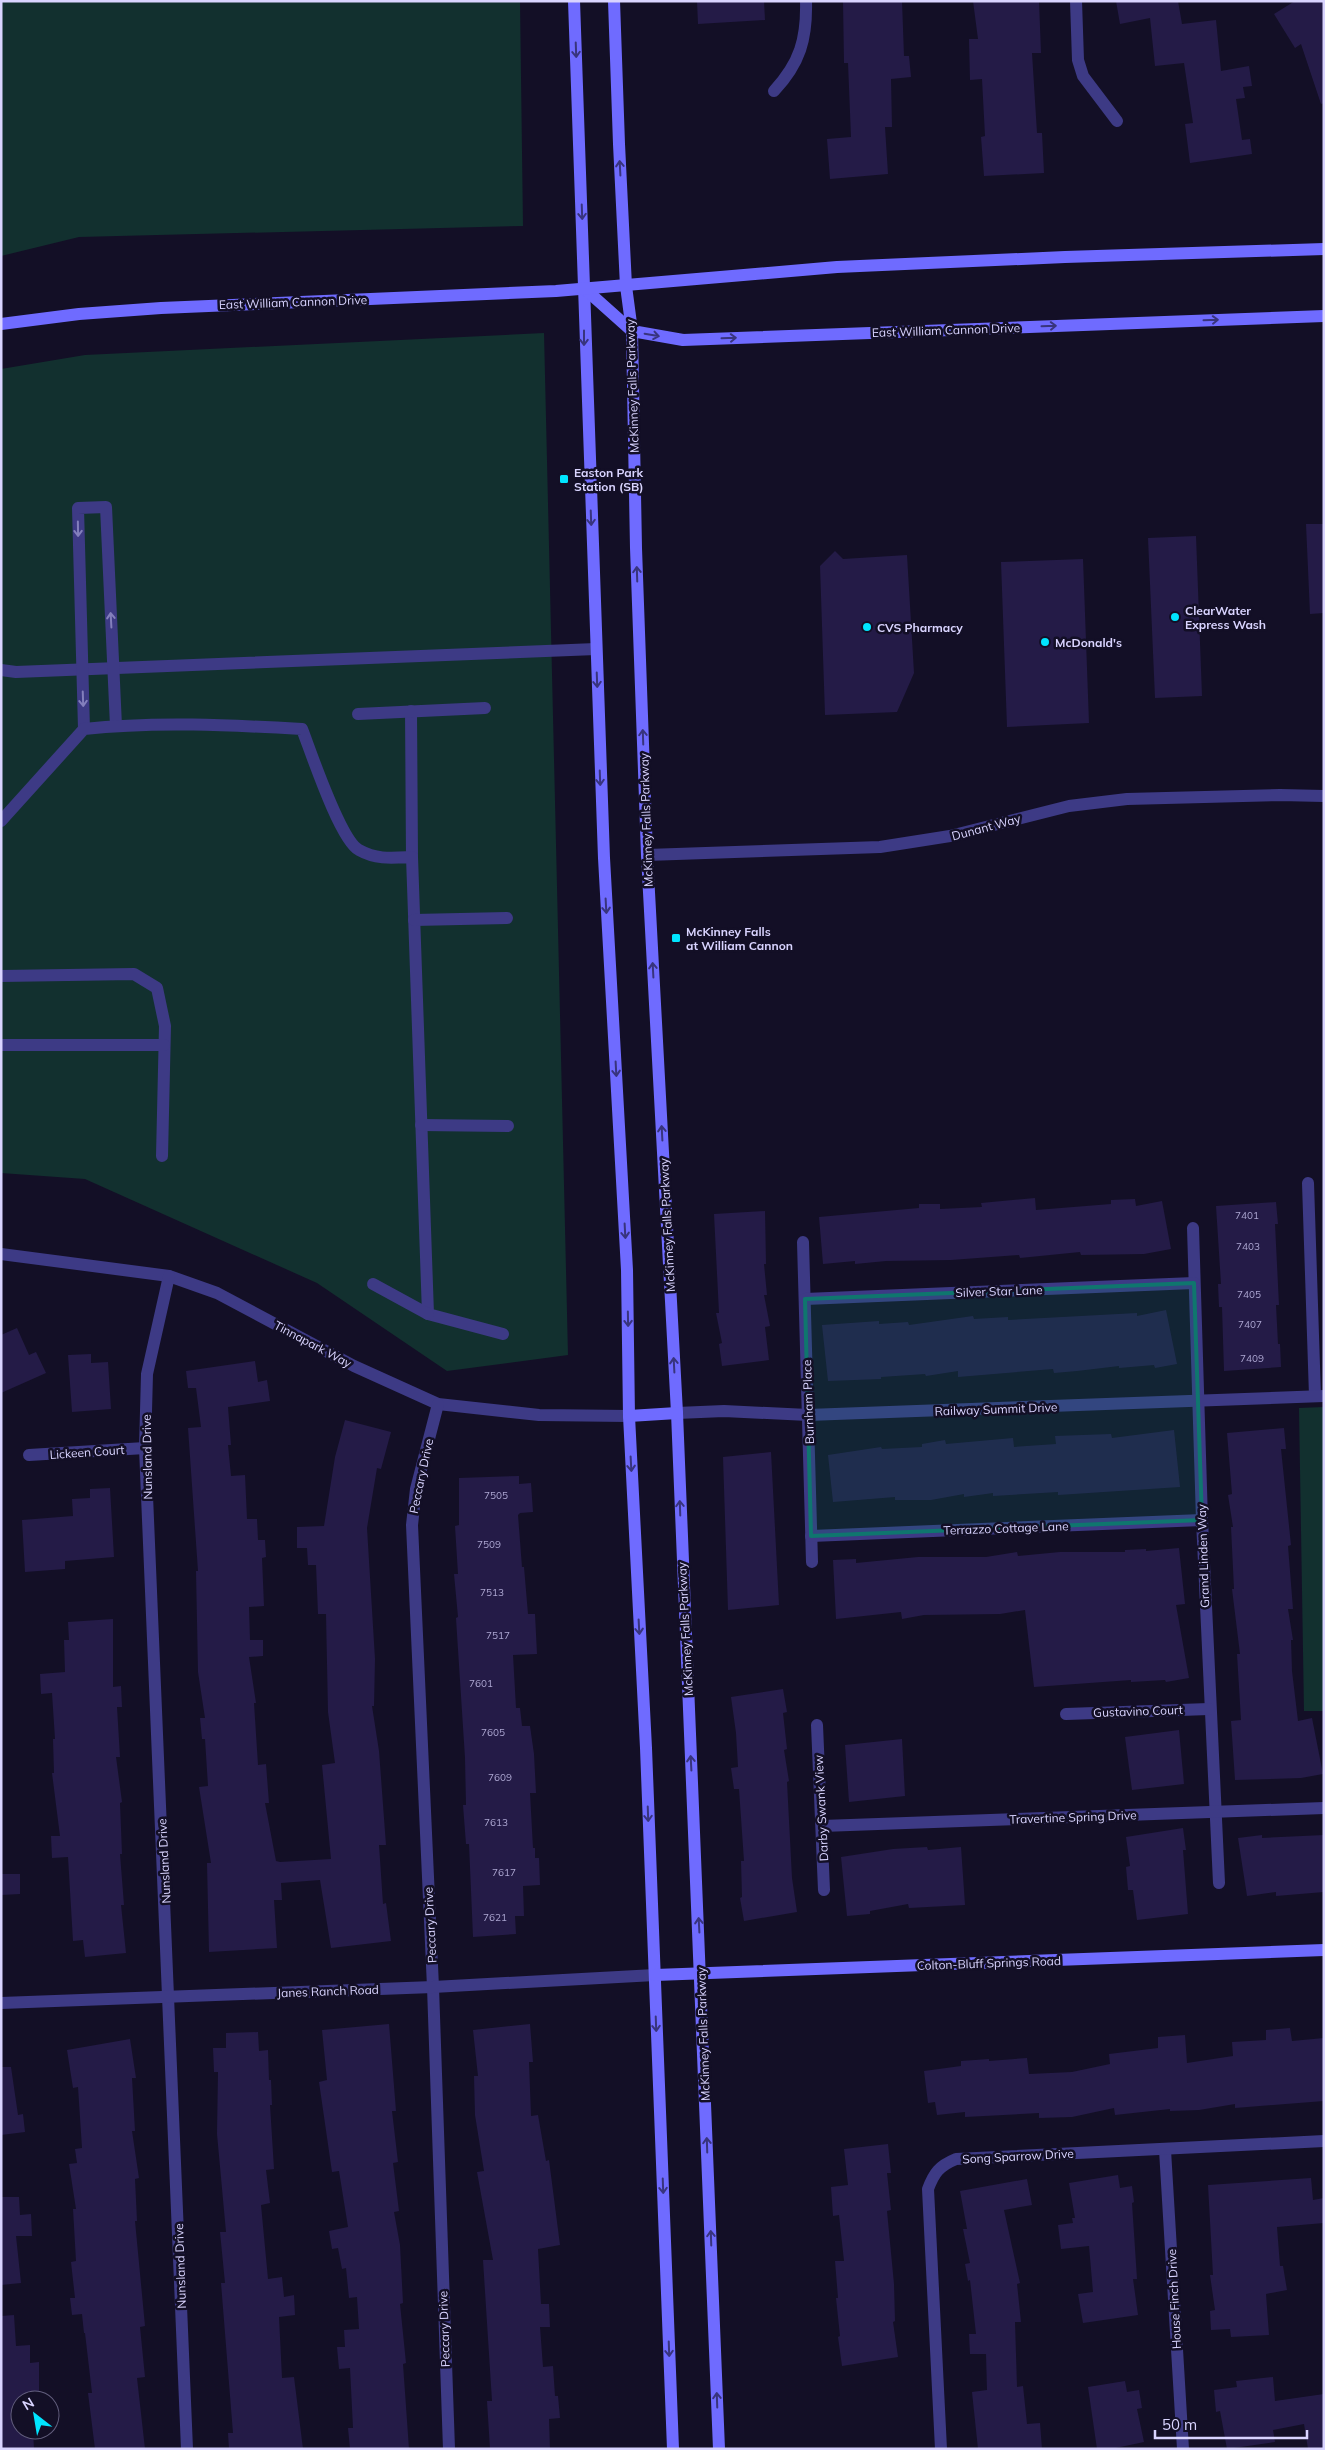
<svg xmlns="http://www.w3.org/2000/svg" width="1325" height="2450" font-family="Mulish,sans-serif">
<style>
.green{fill:#12302f}
.building{fill:#241b47}
.lines{fill:none;stroke-linecap:round;stroke-linejoin:round}
.street{stroke:#3d3a85;stroke-width:12}
.secondary{stroke:#6f6bff;stroke-width:12}
.oneway{stroke:#38347d}
.oneway2{stroke:#837fbc}
.marked{fill:#0f766e;fill-opacity:0.2;stroke:#0f766e;stroke-width:4;stroke-linejoin:round}
.poi-dot{fill:#00e5ff;stroke:#130f26;stroke-width:2}
.labels{text-anchor:middle;dominant-baseline:central;stroke-width:5;stroke-linejoin:round;paint-order:stroke}
.number-label{font-size:10px;fill:#aca6d1}
.street-label{font-size:12px;fill:#d9d4ff;stroke:#130f26}
.poi-label{font-size:12px;font-weight:bold;fill:#d9d4ff;stroke:#130f26;text-anchor:start}
</style>
<rect width="100%" height="100%" fill="#130f26"/>
<!-- green -->
<g class="green">
<polygon points="1,1 520,1 523,226 79,237 1,256"/>
<polygon points="544,333 568,1355 447,1371 317,1283 85,1179 1,1173 1,369 85,355"/>
<polygon points="1324,1407 1324,1711 1304,1711 1299,1408"/>
</g>
<!-- building -->
<g class="building">
<polygon points="697,1 764,1 765,20 698,24"/>
<polygon points="843,1 902,1 904,56 909,56 911,77 891,79 892,127 885,127 888,174 830,179 827,139 851,137 848,63 844,63"/>
<polygon points="973,1 1039,1 1041,53 1032,53 1037,133 1042,133 1044,173 984,176 981,137 985,136 982,79 970,80 969,39 978,39"/>
<polygon points="1116,1 1178,1 1182,24 1216,20 1221,71 1249,66 1252,86 1243,87 1245,98 1236,99 1242,140 1250,139 1252,154 1190,163 1185,124 1193,123 1184,63 1155,66 1150,18 1120,24"/>
<polygon points="1295,1 1324,1 1324,103 1321,104 1301,44 1295,48 1274,14"/>
<polygon points="1306,524 1324,524 1324,613 1310,614"/>
<polygon points="1196,536 1202,696 1155,698 1148,538"/>
<polygon points="835,551 843,559 907,555 914,673 897,712 825,715 820,566"/>
<polygon points="1083,559 1089,723 1007,727 1001,562"/>
<polygon points="1035,1198 1036,1210 1111,1204 1111,1200 1135,1199 1136,1206 1162,1201 1171,1249 1144,1254 1081,1255 1080,1252 1020,1258 1019,1255 951,1260 886,1261 855,1264 855,1261 823,1264 819,1217 919,1208 919,1204 940,1204 940,1209 982,1207 981,1203"/>
<polygon points="1276,1202 1278,1224 1275,1224 1279,1305 1276,1305 1278,1344 1280,1344 1281,1367 1224,1371 1222,1307 1219,1307 1218,1284 1221,1284 1216,1206"/>
<polygon points="765,1211 766,1264 764,1264 767,1295 764,1295 770,1326 765,1327 769,1360 722,1366 719,1344 722,1343 716,1313 719,1313 714,1214"/>
<polygon points="1166,1310 1177,1364 1155,1368 1154,1365 1119,1368 1119,1366 1077,1371 1054,1373 1053,1369 958,1377 958,1371 926,1376 925,1374 881,1377 881,1379 828,1381 822,1325 879,1321 879,1324 908,1322 909,1325 973,1316 974,1319 1008,1317 1008,1320 1137,1313 1137,1316"/>
<polygon points="17,1328 29,1355 36,1352 46,1373 1,1393 1,1335"/>
<polygon points="91,1354 91,1363 108,1362 111,1409 72,1412 68,1355"/>
<polygon points="255,1361 258,1382 267,1380 270,1401 228,1407 231,1445 228,1445 231,1476 245,1475 247,1519 257,1519 258,1540 265,1540 266,1557 262,1558 264,1606 249,1607 250,1640 263,1640 263,1656 249,1657 256,1703 254,1703 258,1765 266,1764 269,1803 265,1803 276,1861 280,1862 331,1859 322,1765 335,1763 328,1712 326,1614 318,1614 316,1565 308,1565 307,1548 297,1548 297,1527 324,1526 335,1457 345,1420 391,1432 381,1469 377,1468 367,1528 375,1659 374,1706 372,1706 379,1751 386,1845 379,1845 383,1904 386,1903 391,1941 331,1948 320,1880 281,1883 282,1900 274,1900 277,1948 209,1952 207,1863 211,1863 199,1787 208,1786 205,1739 202,1739 200,1718 205,1718 198,1672 196,1571 198,1571 188,1428 201,1427 196,1388 188,1388 186,1371"/>
<polygon points="1284,1428 1286,1449 1281,1449 1291,1545 1288,1546 1293,1609 1288,1609 1293,1640 1291,1640 1292,1671 1298,1721 1312,1718 1323,1774 1301,1778 1235,1780 1231,1721 1241,1720 1237,1654 1240,1654 1232,1589 1234,1589 1231,1527 1233,1527 1228,1495 1232,1494 1227,1433"/>
<polygon points="1174,1430 1180,1487 1058,1495 1058,1492 993,1496 993,1493 964,1497 964,1494 931,1500 895,1500 895,1497 833,1502 828,1455 881,1447 882,1449 922,1447 922,1444 945,1440 946,1444 1013,1438 1014,1447 1056,1444 1055,1436 1111,1434 1112,1438"/>
<polygon points="771,1452 779,1605 728,1610 723,1457"/>
<polygon points="519,1476 519,1484 531,1483 533,1512 520,1513 518,1515 522,1567 524,1567 528,1614 535,1614 537,1654 513,1655 516,1708 520,1708 522,1726 530,1726 534,1754 536,1793 530,1793 533,1848 535,1848 535,1858 539,1858 540,1885 523,1886 524,1916 515,1916 516,1934 473,1937 469,1844 466,1844 463,1805 466,1805 465,1758 457,1634 456,1618 458,1617 454,1574 458,1574 455,1526 459,1525 459,1478"/>
<polygon points="110,1488 114,1557 65,1561 65,1569 25,1572 22,1520 73,1516 72,1499 90,1498 90,1489"/>
<polygon points="1179,1548 1185,1604 1176,1605 1189,1678 1166,1682 1165,1680 1131,1682 1131,1680 1034,1687 1025,1610 1000,1614 924,1615 902,1619 901,1612 836,1619 833,1560 856,1559 856,1563 918,1557 986,1557 1017,1552 1018,1556 1060,1552 1125,1552 1125,1550 1146,1549 1146,1551"/>
<polygon points="113,1619 113,1687 121,1686 122,1707 117,1707 120,1757 116,1757 122,1802 120,1803 122,1854 120,1854 124,1905 121,1905 126,1953 85,1957 83,1940 73,1941 68,1857 52,1858 51,1836 60,1836 52,1773 54,1773 53,1739 55,1739 52,1693 41,1694 40,1674 65,1672 64,1640 69,1640 68,1622"/>
<polygon points="783,1689 787,1712 783,1713 787,1749 784,1750 789,1781 787,1782 792,1878 797,1912 744,1921 740,1898 742,1897 741,1861 744,1861 739,1789 734,1789 731,1768 738,1767 736,1733 731,1697"/>
<polygon points="1179,1730 1184,1784 1132,1790 1125,1737"/>
<polygon points="902,1739 905,1796 849,1802 845,1745"/>
<polygon points="1183,1828 1186,1850 1183,1850 1188,1914 1137,1920 1133,1890 1128,1890 1126,1867 1130,1866 1126,1837"/>
<polygon points="1262,1835 1262,1838 1324,1835 1324,1892 1276,1896 1276,1892 1247,1896 1238,1838"/>
<polygon points="927,1847 928,1850 961,1847 965,1905 909,1908 908,1904 870,1911 870,1914 847,1916 841,1857 893,1849"/>
<polygon points="1,1874 20,1874 20,1894 1,1895"/>
<polygon points="389,2024 396,2111 392,2111 398,2162 393,2163 399,2211 394,2212 400,2245 403,2303 400,2304 406,2363 403,2364 409,2449 350,2449 348,2428 353,2428 350,2368 339,2369 337,2347 345,2347 344,2330 359,2329 357,2297 349,2298 346,2268 342,2269 338,2248 332,2249 329,2231 348,2227 339,2171 332,2172 319,2082 327,2080 322,2030"/>
<polygon points="530,2024 533,2062 529,2062 531,2116 538,2115 546,2161 549,2160 560,2245 538,2249 541,2304 549,2304 550,2327 540,2327 543,2367 553,2366 555,2396 558,2396 560,2418 549,2419 550,2449 490,2449 487,2401 492,2401 483,2260 493,2260 477,2172 484,2171 475,2115 474,2076 478,2076 473,2030"/>
<polygon points="1290,2028 1292,2041 1324,2038 1324,2101 1235,2108 1235,2104 1199,2110 1170,2111 1170,2109 1115,2115 1114,2108 1072,2117 1039,2118 1039,2113 965,2117 965,2112 937,2115 935,2102 928,2103 924,2071 961,2066 961,2061 989,2059 989,2061 1027,2058 1029,2074 1072,2072 1110,2064 1109,2054 1158,2048 1158,2037 1185,2035 1187,2063 1233,2056 1232,2042 1266,2040 1266,2030"/>
<polygon points="258,2032 259,2051 268,2050 269,2080 271,2080 272,2105 270,2105 274,2169 266,2170 270,2203 261,2205 268,2279 282,2277 284,2297 294,2295 295,2315 279,2317 282,2378 294,2377 303,2449 229,2449 228,2433 233,2433 221,2283 225,2283 220,2232 226,2232 217,2134 218,2072 214,2072 213,2048 226,2048 226,2033"/>
<polygon points="130,2039 136,2078 132,2078 135,2131 132,2131 139,2178 135,2179 137,2221 135,2221 145,2326 140,2327 145,2377 137,2378 145,2449 95,2449 88,2393 92,2393 85,2333 84,2333 82,2314 72,2315 70,2298 75,2298 71,2262 76,2261 73,2209 76,2209 69,2164 77,2163 75,2149 82,2148 78,2087 73,2088 67,2050"/>
<polygon points="1,2067 11,2067 18,2115 23,2114 25,2132 1,2135"/>
<polygon points="888,2144 891,2173 887,2173 891,2210 887,2211 894,2284 895,2321 893,2322 898,2357 842,2366 838,2337 840,2336 836,2298 838,2298 835,2261 844,2261 839,2215 833,2216 831,2187 848,2185 844,2149"/>
<polygon points="1118,2175 1120,2188 1132,2186 1134,2202 1132,2203 1137,2279 1133,2279 1138,2315 1083,2323 1078,2294 1093,2292 1089,2246 1061,2249 1058,2225 1073,2223 1072,2218 1075,2218 1069,2183"/>
<polygon points="1311,2178 1313,2200 1324,2198 1324,2223 1277,2227 1280,2266 1283,2266 1287,2290 1266,2294 1269,2335 1231,2337 1230,2329 1211,2330 1210,2311 1215,2310 1210,2275 1213,2275 1208,2185"/>
<polygon points="1027,2179 1032,2205 1004,2210 1020,2283 1017,2284 1021,2322 1015,2322 1017,2387 1023,2386 1027,2424 1040,2423 1042,2449 978,2449 972,2392 987,2390 986,2354 970,2354 969,2334 976,2334 970,2280 968,2281 965,2264 970,2263 963,2229 967,2229 960,2191"/>
<polygon points="1,2197 19,2197 20,2215 31,2214 32,2236 16,2236 21,2283 1,2285"/>
<polygon points="14,2315 16,2346 30,2345 30,2363 39,2362 39,2400 20,2400 20,2430 33,2430 34,2449 1,2449 1,2316"/>
<polygon points="1273,2377 1275,2401 1324,2394 1324,2449 1308,2449 1304,2424 1273,2430 1275,2442 1227,2449 1220,2411 1216,2412 1214,2390 1237,2387 1236,2381"/>
<polygon points="1125,2381 1127,2392 1139,2390 1142,2408 1137,2409 1144,2442 1111,2449 1097,2449 1088,2387"/>
</g>
<g class="lines">
<!-- street -->
<g class="street">
<polyline points="1076,1 1078,60 1083,76 1117,121"/>
<path d="M 774,91 C 800,63 807,39 806,1"/>
<polyline points="1,670 16,672 596,649"/>
<polyline points="411,711 412,857"/>
<polyline points="358,714 485,708"/>
<polyline points="84,729 78,508 106,507 116,726"/>
<path d="M 1,821 L 84,729 C 156,721 230,725 302,729 C 311,752 340,840 359,850 C 377,860 392,858 412,857 L 428,1314 L 503,1334"/>
<polyline points="647,855 880,847 950,836 1069,806 1127,799 1280,795 1324,796"/>
<polyline points="414,920 507,918"/>
<polyline points="1,976 134,974 157,988 165,1026 162,1156"/>
<polyline points="1,1045 164,1045"/>
<polyline points="421,1125 508,1126"/>
<polyline points="1308,1183 1315,1396"/>
<polyline points="1193,1228 1202,1520 1219,1883"/>
<polyline points="803,1242 812,1562"/>
<polyline points="1,1254 169,1276 217,1293 354,1366 438,1404 539,1415 629,1416"/>
<polyline points="169,1276 147,1374 145,1448 187,2449"/>
<polyline points="373,1284 428,1314"/>
<polyline points="805,1299 1194,1283"/>
<polyline points="438,1404 416,1489 412,1525 433,1987 449,2449"/>
<polyline points="677,1413 724,1411 808,1415 1324,1396"/>
<polyline points="29,1455 145,1448"/>
<polyline points="811,1536 1202,1520"/>
<polyline points="1066,1714 1209,1709"/>
<polyline points="817,1725 824,1890"/>
<polyline points="822,1826 1324,1808"/>
<polyline points="1,2003 433,1987 655,1975"/>
<polyline points="1165,2150 1183,2449"/>
<path d="M 941,2449 L 928,2189 C 934,2173 939,2166 956,2159 L 1324,2141"/>
</g>
<!-- secondary -->
<g class="secondary">
<polyline points="574,1 604,858 627,1270 629,1416 646,1748 673,2449"/>
<polyline points="614,1 619,144 626,286 632,331 636,548 647,855 677,1413 719,2449"/>
<polyline points="585,289 632,331 683,340 1324,316"/>
<polyline points="1,324 79,314 161,308 556,291 837,267 1065,257 1324,249"/>
<polyline points="629,1416 677,1413"/>
<polyline points="655,1975 1324,1950"/>
</g>
</g>
<!-- one-way arrows -->
<defs><path id="oneway-shaft" d="M-6 0H5M1.5-3L5.5 0L1.5 3" fill="none" stroke-width="1.6" stroke-linecap="round" stroke-linejoin="round" transform="scale(1.25)"/></defs>
<g class="oneway">
<use href="#oneway-shaft" transform="translate(576 50) rotate(88)"/>
<use href="#oneway-shaft" transform="translate(620 168) rotate(-93)"/>
<use href="#oneway-shaft" transform="translate(582 212) rotate(88)"/>
<use href="#oneway-shaft" transform="translate(1211 320) rotate(-2)"/>
<use href="#oneway-shaft" transform="translate(1049 326) rotate(-2)"/>
<use href="#oneway-shaft" transform="translate(652 335) rotate(10)"/>
<use href="#oneway-shaft" transform="translate(584 338) rotate(90)"/>
<use href="#oneway-shaft" transform="translate(729 338) rotate(-2)"/>
<use href="#oneway-shaft" transform="translate(591 518) rotate(88)"/>
<use href="#oneway-shaft" transform="translate(637 574) rotate(-92)"/>
<use href="#oneway-shaft" transform="translate(597 680) rotate(88)"/>
<use href="#oneway-shaft" transform="translate(643 737) rotate(-92)"/>
<use href="#oneway-shaft" transform="translate(600 778) rotate(88)"/>
<use href="#oneway-shaft" transform="translate(606 906) rotate(87)"/>
<use href="#oneway-shaft" transform="translate(653 970) rotate(-93)"/>
<use href="#oneway-shaft" transform="translate(616 1069) rotate(87)"/>
<use href="#oneway-shaft" transform="translate(662 1133) rotate(-93)"/>
<use href="#oneway-shaft" transform="translate(625 1231) rotate(87)"/>
<use href="#oneway-shaft" transform="translate(628 1319) rotate(89)"/>
<use href="#oneway-shaft" transform="translate(674 1365) rotate(-93)"/>
<use href="#oneway-shaft" transform="translate(631 1464) rotate(87)"/>
<use href="#oneway-shaft" transform="translate(680 1508) rotate(-92)"/>
<use href="#oneway-shaft" transform="translate(639 1627) rotate(87)"/>
<use href="#oneway-shaft" transform="translate(691 1763) rotate(-93)"/>
<use href="#oneway-shaft" transform="translate(648 1814) rotate(88)"/>
<use href="#oneway-shaft" transform="translate(699 1925) rotate(-93)"/>
<use href="#oneway-shaft" transform="translate(656 2024) rotate(88)"/>
<use href="#oneway-shaft" transform="translate(707 2145) rotate(-92)"/>
<use href="#oneway-shaft" transform="translate(663 2186) rotate(88)"/>
<use href="#oneway-shaft" transform="translate(711 2238) rotate(-92)"/>
<use href="#oneway-shaft" transform="translate(669 2349) rotate(88)"/>
<use href="#oneway-shaft" transform="translate(717 2400) rotate(-92)"/>
</g>
<g class="oneway2">
<use href="#oneway-shaft" transform="translate(78 529) rotate(89)"/>
<use href="#oneway-shaft" transform="translate(111 620) rotate(-93)"/>
<use href="#oneway-shaft" transform="translate(83 699) rotate(88)"/>
</g>
<!-- marked area -->
<path class="marked" d="M 1194,1283 L 1202,1520 L 811,1536 L 805,1299 Z"/>
<!-- markers -->
<g class="poi-dot">
<rect x="559" y="474" width="10" height="10" rx="2.5"/>
<circle cx="1175" cy="617" r="5"/>
<circle cx="867" cy="627" r="5"/>
<circle cx="1045" cy="642" r="5"/>
<rect x="671" y="933" width="10" height="10" rx="2.5"/>
</g>
<g class="labels">
<!-- number labels -->
<g class="number-label">
<text x="1247" y="1215">7401</text>
<text x="1248" y="1246">7403</text>
<text x="1249" y="1294">7405</text>
<text x="1250" y="1324">7407</text>
<text x="1252" y="1358">7409</text>
<text x="496" y="1495">7505</text>
<text x="489" y="1544">7509</text>
<text x="492" y="1592">7513</text>
<text x="498" y="1635">7517</text>
<text x="481" y="1683">7601</text>
<text x="493" y="1732">7605</text>
<text x="500" y="1777">7609</text>
<text x="496" y="1822">7613</text>
<text x="504" y="1872">7617</text>
<text x="495" y="1917">7621</text>
</g>
<!-- street labels -->
<g class="street-label">
<text transform="translate(293 302) rotate(-2)">East William Cannon Drive</text>
<text transform="translate(946 330) rotate(-2)">East William Cannon Drive</text>
<text transform="translate(632 386) rotate(-92)">McKinney Falls Parkway</text>
<text transform="translate(646 820) rotate(-92)">McKinney Falls Parkway</text>
<text transform="translate(986 827) rotate(-15)">Dunant Way</text>
<text transform="translate(667 1225) rotate(-93)">McKinney Falls Parkway</text>
<text transform="translate(999 1291) rotate(-2)">Silver Star Lane</text>
<text transform="translate(313 1344) rotate(28)">Tinnapark Way</text>
<text transform="translate(808 1402) rotate(-92)">Burnham Place</text>
<text transform="translate(996 1409) rotate(-2)">Railway Summit Drive</text>
<text transform="translate(87 1452) rotate(-4)">Lickeen Court</text>
<text transform="translate(147 1457) rotate(-91)">Nunsland Drive</text>
<text transform="translate(421 1476) rotate(-78)">Peccary Drive</text>
<text transform="translate(1006 1528) rotate(-2)">Terrazzo Cottage Lane</text>
<text transform="translate(1203 1556) rotate(-92)">Grand Linden Way</text>
<text transform="translate(685 1629) rotate(-93)">McKinney Falls Parkway</text>
<text transform="translate(1138 1711) rotate(-2)">Gustavino Court</text>
<text transform="translate(821 1808) rotate(-93)">Darby Swank View</text>
<text transform="translate(1073 1817) rotate(-2)">Travertine Spring Drive</text>
<text transform="translate(164 1861) rotate(-93)">Nunsland Drive</text>
<text transform="translate(430 1925) rotate(-93)">Peccary Drive</text>
<text transform="translate(989 1963) rotate(-2)">Colton-Bluff Springs Road</text>
<text transform="translate(328 1991) rotate(-2)">Janes Ranch Road</text>
<text transform="translate(703 2034) rotate(-92)">McKinney Falls Parkway</text>
<text transform="translate(1018 2156) rotate(-3)">Song Sparrow Drive</text>
<text transform="translate(180 2266) rotate(-92)">Nunsland Drive</text>
<text transform="translate(1174 2299) rotate(-93)">House Finch Drive</text>
<text transform="translate(444 2329) rotate(-92)">Peccary Drive</text>
</g>
<!-- poi labels -->
<g class="poi-label">
<text x="574" y="472">Easton Park<tspan x="574" dy="14">Station (SB)</tspan></text>
<text x="1185" y="610">ClearWater<tspan x="1185" dy="14">Express Wash</tspan></text>
<text x="877" y="627">CVS Pharmacy</text>
<text x="1055" y="642">McDonald's</text>
<text x="686" y="931">McKinney Falls<tspan x="686" dy="14">at William Cannon</tspan></text>
</g>
</g>
<!-- border -->
<rect width="1325" height="2450" fill="none" stroke="#d9d4ff" stroke-width="5"/>
<!-- north arrow -->
<g transform="translate(35 2415) rotate(329)"><circle r="24" fill="#130f26" stroke="#625e7d"/>
<path d="M0-4L9 19L0 12L-9 19Z" fill="#00e5ff"/>
<text y="-8" font-size="14" font-weight="bold" text-anchor="middle" fill="#d9d4ff">N</text>
</g>
<!-- scale -->
<path d="M1155 2430v8h152v-8" fill="none" stroke="#d9d4ff" stroke-width="2.5"/>
<text x="1162" y="2430" font-size="15" fill="#d9d4ff" stroke="#130f26" stroke-width="4" paint-order="stroke">50 m</text>
</svg>
